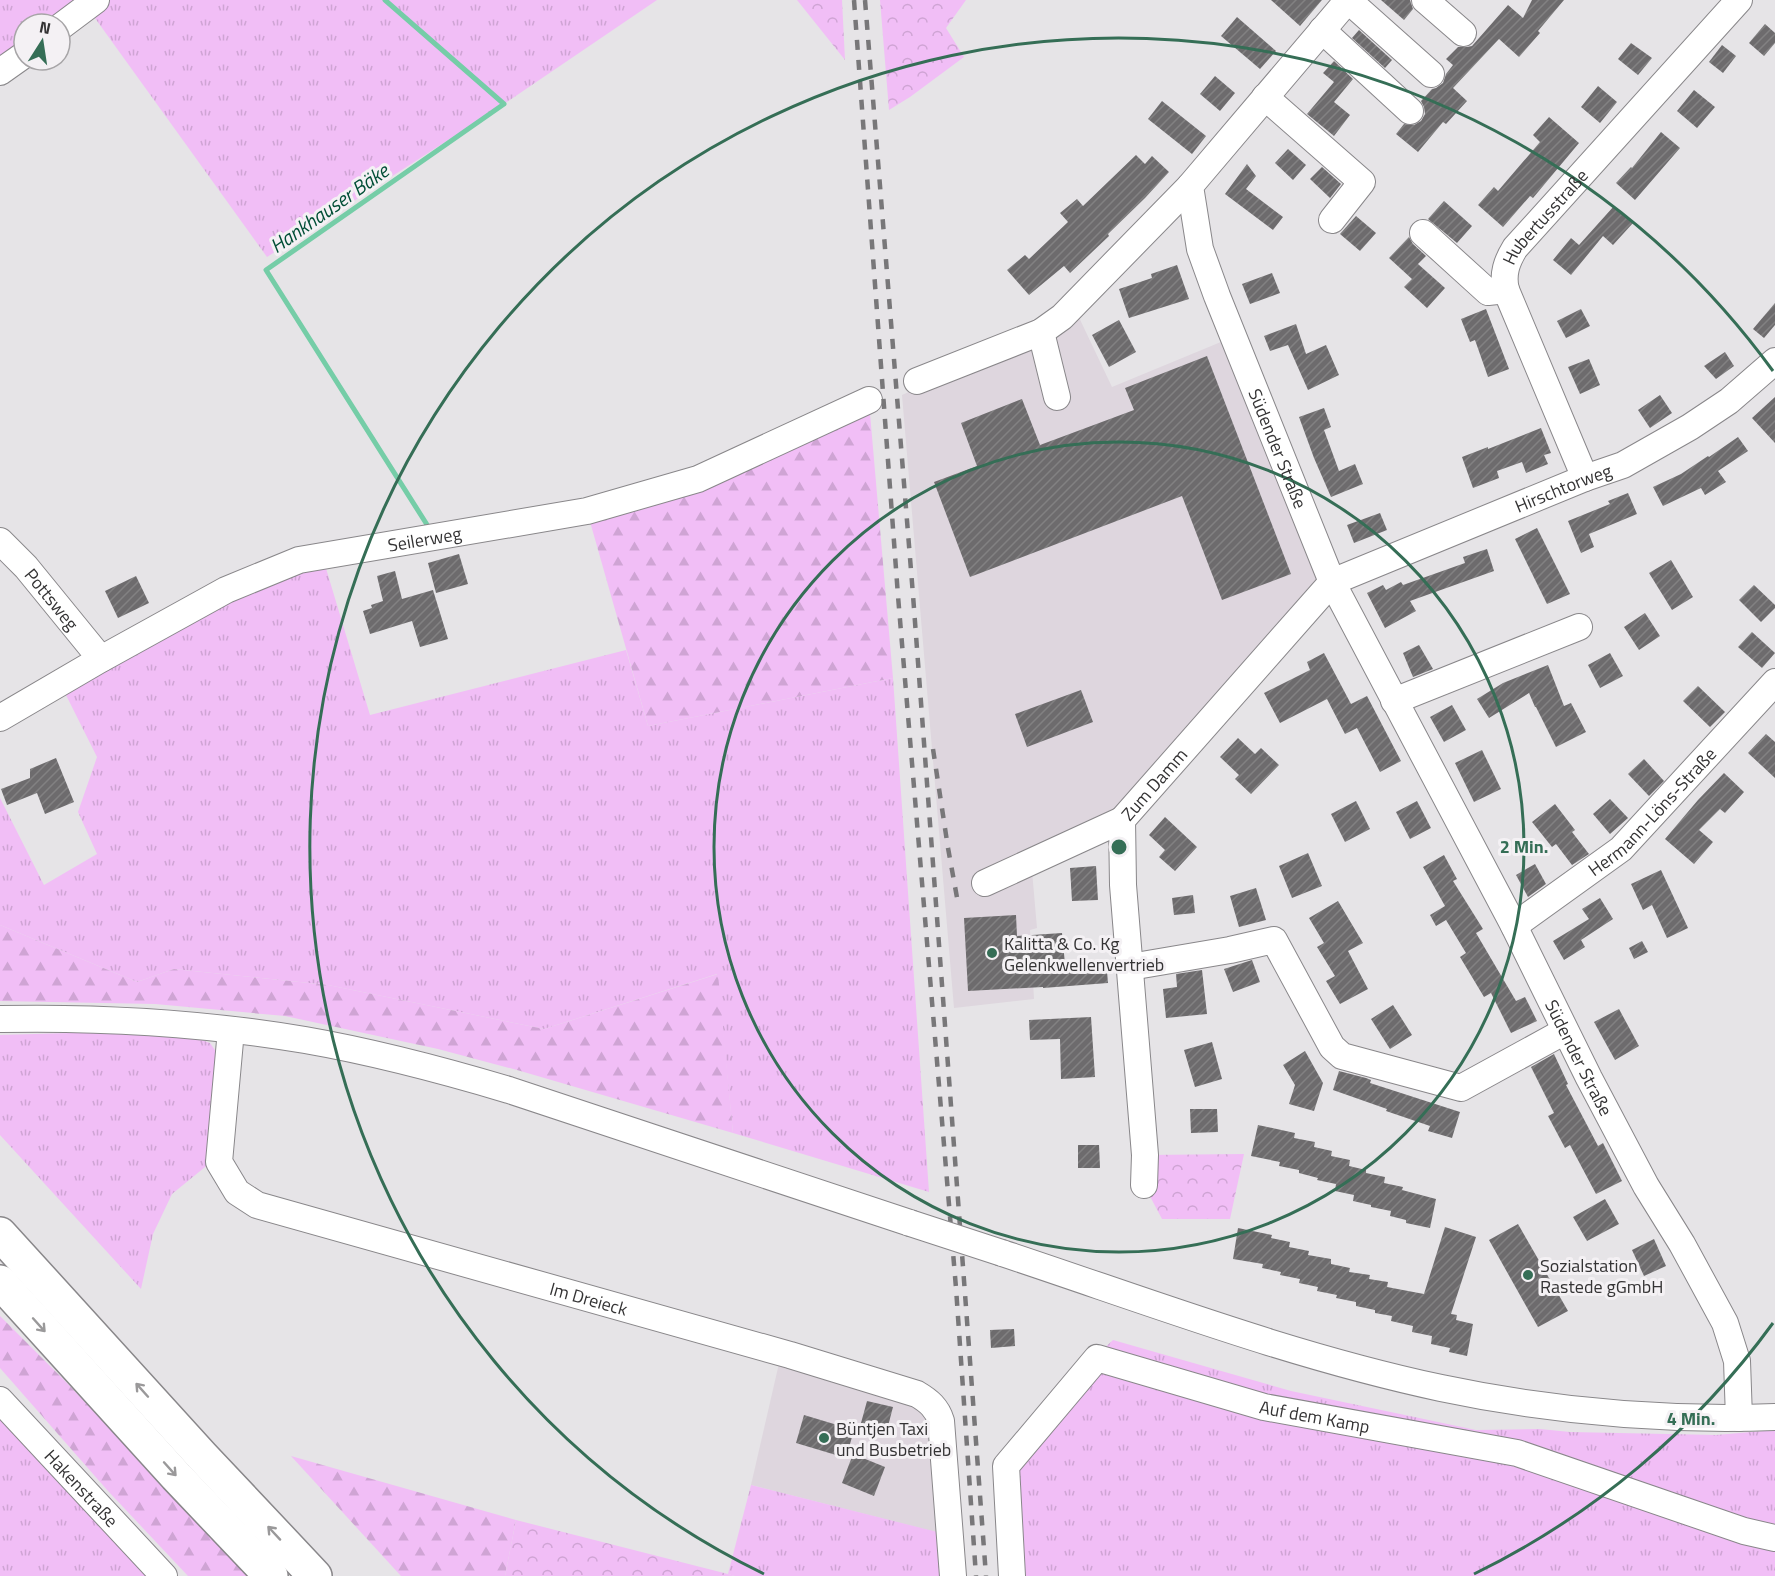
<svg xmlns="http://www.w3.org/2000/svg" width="1775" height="1576" font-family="'Titillium Web',sans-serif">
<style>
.built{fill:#ded6de}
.grass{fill:url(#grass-tufts)}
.forest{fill:url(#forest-firs)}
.park{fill:url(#park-crowns)}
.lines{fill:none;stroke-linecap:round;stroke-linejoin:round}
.stream{stroke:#75cda7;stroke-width:5}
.building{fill:url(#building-hatch)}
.minor-casing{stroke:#89878a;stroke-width:28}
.highway-casing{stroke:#89878a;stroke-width:36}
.minor{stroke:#fff;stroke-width:26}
.highway{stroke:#fff;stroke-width:33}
.rail{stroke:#787779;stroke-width:4.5;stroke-dasharray:10 10;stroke-linecap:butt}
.minor-bridge-casing{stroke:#89878a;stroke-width:28;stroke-linecap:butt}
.minor-bridge{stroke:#fff;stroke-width:26}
.oneway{stroke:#9a999a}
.ring{fill:none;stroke:#356e56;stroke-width:3}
.poi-dot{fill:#356e56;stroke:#f4f1f4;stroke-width:2}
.labels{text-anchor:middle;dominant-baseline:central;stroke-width:6;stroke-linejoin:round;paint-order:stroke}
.street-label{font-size:18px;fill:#343334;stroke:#f4f1f4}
.poi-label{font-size:18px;fill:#343334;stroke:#f4f1f4;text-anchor:start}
.water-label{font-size:20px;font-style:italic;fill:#004e36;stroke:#f4f1f4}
.centre{fill:#356e56;stroke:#f4f1f4;stroke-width:3}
.ring-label{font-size:18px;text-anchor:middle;font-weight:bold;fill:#356e56;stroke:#f4f1f4;stroke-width:6;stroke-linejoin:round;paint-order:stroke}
</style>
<defs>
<pattern id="grass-tufts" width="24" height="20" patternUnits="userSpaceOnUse" patternTransform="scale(1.5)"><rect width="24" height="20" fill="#f1bef6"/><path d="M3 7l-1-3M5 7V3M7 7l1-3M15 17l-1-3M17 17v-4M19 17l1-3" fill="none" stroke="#cfa4d4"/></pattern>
<pattern id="forest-firs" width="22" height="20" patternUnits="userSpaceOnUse" patternTransform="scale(1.5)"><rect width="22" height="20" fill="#f1bef6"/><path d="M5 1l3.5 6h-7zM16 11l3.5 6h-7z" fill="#cfa4d4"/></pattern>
<pattern id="park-crowns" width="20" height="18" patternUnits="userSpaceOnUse" patternTransform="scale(1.5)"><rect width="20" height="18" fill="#f1bef6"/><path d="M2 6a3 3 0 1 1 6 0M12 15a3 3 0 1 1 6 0" fill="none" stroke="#cfa4d4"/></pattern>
<pattern id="building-hatch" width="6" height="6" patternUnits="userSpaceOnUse" patternTransform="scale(1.5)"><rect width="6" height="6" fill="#6d6b6d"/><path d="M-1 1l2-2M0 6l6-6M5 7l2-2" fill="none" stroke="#828182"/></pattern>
</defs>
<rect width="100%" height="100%" fill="#e6e4e7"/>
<!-- built -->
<g class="built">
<polygon points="1075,309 1112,387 1233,337 1332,582 1122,820 1032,871 1037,928 1030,930 1034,999 954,1008 902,395 1063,322"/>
<polygon points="780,1359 946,1414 955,1537 751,1485"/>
</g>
<!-- grass -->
<g class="grass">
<polygon points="0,0 90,0 60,24 24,24 24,52 0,71"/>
<polygon points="96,0 657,0 504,104 267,257 87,7"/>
<polygon points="322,555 370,715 626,650 648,726 893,678 929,1192 733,1133 717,974 544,1029 328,985 174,969 137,982 0,925 0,798 44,885 97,854 78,812 97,757 63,689 226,590"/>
<polygon points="105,1032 191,1036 210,1043 221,1059 210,1163 172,1194 153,1234 141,1289 0,1135 0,1035"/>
<polygon points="1113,1340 1291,1391 1476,1430 1540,1429 1570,1432 1716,1435 1775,1430 1775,1576 1006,1576 997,1473 1096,1356"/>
<polygon points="0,1409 160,1576 0,1576"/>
<polygon points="751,1485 961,1538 963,1576 735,1576 728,1574"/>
</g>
<!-- forest -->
<g class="forest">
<polygon points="869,402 893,678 648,726 587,511"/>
<polygon points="0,925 137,982 174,969 328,985 544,1029 718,974 733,1133 517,1070 438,1049 285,1016 155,1004 0,1001"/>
<polygon points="0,1316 67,1383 249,1576 188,1576 108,1491 0,1368"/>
<polygon points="291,1456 516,1520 505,1576 401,1576"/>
</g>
<!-- park -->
<g class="park">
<polygon points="797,0 842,0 845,60"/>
<polygon points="880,0 966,0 946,28 964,57 910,97 889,110"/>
<polygon points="1244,1154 1230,1219 1162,1219 1144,1185 1145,1155"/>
<polygon points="516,1520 728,1574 735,1576 505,1576"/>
</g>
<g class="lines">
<!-- stream -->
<polyline class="stream" points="385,0 504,104 266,270 431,531"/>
</g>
<!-- building -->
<g class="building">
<polygon points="1271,0 1322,0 1300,26"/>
<polygon points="1381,0 1410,0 1413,9 1404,20"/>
<polygon points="1532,0 1564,0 1538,31 1540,33 1519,57 1499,39 1453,88 1467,101 1446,124 1443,122 1418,152 1396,134 1404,124 1414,125 1421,121 1425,114 1424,107 1421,101 1432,89 1436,88 1443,83 1446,74 1453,65 1446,59 1458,47 1467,47 1472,46 1508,5 1523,18"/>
<polygon points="1237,17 1276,51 1260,69 1221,36"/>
<polygon points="1765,24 1775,33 1775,43 1764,56 1749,43"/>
<polygon points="1359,30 1392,60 1385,68 1352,38"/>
<polygon points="1631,43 1652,58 1638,75 1618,59"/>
<polygon points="1722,45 1736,56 1723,73 1709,62"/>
<polygon points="1334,61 1353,79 1334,102 1350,115 1334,136 1307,114 1334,82 1323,73"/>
<polygon points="1215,76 1235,93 1220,111 1200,94"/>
<polygon points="1598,86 1617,102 1600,123 1581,107"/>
<polygon points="1694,90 1715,107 1697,128 1677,111"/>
<polygon points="1162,101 1206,136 1192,154 1148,119"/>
<polygon points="1549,117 1579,143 1533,198 1530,196 1503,227 1478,205 1494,187 1498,191 1540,142 1533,135"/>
<polygon points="1661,132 1680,148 1635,200 1616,183 1631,167 1632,168"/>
<polygon points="1288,149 1306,165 1293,180 1275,163"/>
<polygon points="1136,155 1145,164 1152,156 1169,172 1145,198 1108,234 1109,236 1070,273 1064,266 1029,295 1007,270 1025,255 1029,259 1068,222 1060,213 1077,199 1083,206"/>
<polygon points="1247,164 1256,176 1246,189 1283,217 1273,230 1225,194"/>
<polygon points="1322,167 1341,184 1330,198 1310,179"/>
<polygon points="1444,201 1472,226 1457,243 1428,219"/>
<polygon points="1614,206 1633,223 1613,245 1603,236 1571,275 1553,260 1571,238 1579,245"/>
<polygon points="1356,216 1376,233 1360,251 1340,234"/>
<polygon points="1409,237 1413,244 1426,256 1418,264 1445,288 1427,308 1404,287 1412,279 1389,258"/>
<polygon points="1177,265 1189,299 1129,318 1119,289 1152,278 1151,274"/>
<polygon points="1272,273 1280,293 1250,304 1242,284"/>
<polygon points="1775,303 1775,325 1764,338 1753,329"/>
<polygon points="1486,309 1509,369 1488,377 1475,340 1470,342 1461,319"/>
<polygon points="1581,309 1590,326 1566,338 1557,321"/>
<polygon points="1119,320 1136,352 1109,367 1092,335"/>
<polygon points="1296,324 1306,354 1326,345 1339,375 1308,390 1288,345 1270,351 1264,336"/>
<polygon points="1725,352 1734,366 1716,379 1704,366"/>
<polygon points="1207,356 1291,574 1222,600 1182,496 970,577 934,482 977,466 961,423 1022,399 1040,445 1134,410 1125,388"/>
<polygon points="1589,359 1600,385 1580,394 1568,367"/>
<polygon points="1660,395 1672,413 1650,428 1638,410"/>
<polygon points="1775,397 1775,443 1752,418"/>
<polygon points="1324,408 1331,427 1324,430 1339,471 1355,464 1363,484 1331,497 1314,458 1299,417"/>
<polygon points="1541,428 1551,453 1544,455 1548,464 1526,473 1522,462 1497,471 1499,478 1473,488 1462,457 1488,447 1488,449"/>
<polygon points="1738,437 1748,451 1718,471 1726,482 1705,495 1701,488 1663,506 1653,487 1681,474 1708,456 1709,457"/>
<polygon points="1628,493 1637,514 1589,534 1594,547 1581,553 1568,521 1610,504 1608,501"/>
<polygon points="1380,513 1387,530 1354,543 1347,525"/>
<polygon points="1537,528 1570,594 1547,604 1515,539"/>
<polygon points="1487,549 1494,571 1410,601 1416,611 1385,628 1367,593 1383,585 1386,590 1401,582 1403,585 1465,563 1463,557"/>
<polygon points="459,554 468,584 436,593 428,563"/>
<polygon points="1671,560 1693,597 1672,610 1649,573"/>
<polygon points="395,571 402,599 433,590 448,639 420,647 412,621 370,634 363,611 372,608 371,605 383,601 377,576"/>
<polygon points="136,576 149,603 118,618 105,591"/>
<polygon points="1754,585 1775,605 1775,608 1761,622 1739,600"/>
<polygon points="1645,613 1660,636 1639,650 1624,627"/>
<polygon points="1752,632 1775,653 1762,668 1738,647"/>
<polygon points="1419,645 1433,669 1413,677 1403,653"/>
<polygon points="1324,653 1351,704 1367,696 1401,761 1380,772 1357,728 1345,734 1327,699 1280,723 1264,693 1310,670 1307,662"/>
<polygon points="1610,653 1623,676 1600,688 1588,665"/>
<polygon points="1548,665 1564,706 1571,703 1586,732 1556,747 1536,707 1535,707 1529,693 1489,718 1477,699 1503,683"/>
<polygon points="1698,686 1725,712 1710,727 1683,701"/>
<polygon points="1081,690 1093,722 1027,747 1015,714"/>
<polygon points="1452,705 1466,730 1444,742 1430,717"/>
<polygon points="1766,734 1775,742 1775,778 1748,753"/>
<polygon points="1238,738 1255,754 1261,748 1279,765 1251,794 1235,779 1239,775 1220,757"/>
<polygon points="1482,750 1501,789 1474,802 1455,763"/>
<polygon points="56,758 74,802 45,814 37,793 7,805 1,789 30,778 30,769"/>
<polygon points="1644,759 1664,781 1649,796 1628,774"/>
<polygon points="1724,773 1744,792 1725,813 1720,809 1699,830 1713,842 1694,864 1665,839 1698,800"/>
<polygon points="1610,799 1628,818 1610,834 1593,814"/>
<polygon points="1356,801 1370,829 1345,842 1331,814"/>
<polygon points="1417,801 1431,828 1410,839 1396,812"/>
<polygon points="1555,804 1575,830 1572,832 1589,854 1572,865 1556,844 1552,847 1532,822"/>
<polygon points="1165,817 1197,847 1175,871 1159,857 1165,850 1149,835"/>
<polygon points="1308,853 1322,886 1292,898 1279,866"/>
<polygon points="1444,855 1457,879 1453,881 1483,929 1476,933 1516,1001 1525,997 1537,1021 1511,1033 1491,993 1484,997 1460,957 1466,953 1446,920 1436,926 1430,915 1445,906 1423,867"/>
<polygon points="1535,864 1546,884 1528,897 1516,875"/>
<polygon points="1096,866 1098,900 1072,901 1070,868"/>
<polygon points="1661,870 1688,928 1667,938 1652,905 1643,910 1631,884"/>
<polygon points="1256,888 1266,920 1239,927 1230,896"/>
<polygon points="1193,895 1195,913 1174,915 1172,898"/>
<polygon points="1600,898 1613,919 1581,940 1585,947 1564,960 1553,941 1589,919 1582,909"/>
<polygon points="1338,901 1363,943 1348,951 1368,989 1340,1004 1326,981 1335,976 1317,947 1324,943 1309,918"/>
<polygon points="1016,915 1017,936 1062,933 1065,964 1106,960 1108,983 1043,988 1043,987 968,991 964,918"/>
<polygon points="1642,941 1648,952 1634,959 1629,948"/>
<polygon points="1252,960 1260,982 1233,992 1224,969"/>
<polygon points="1202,970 1207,1014 1166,1018 1163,989 1177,987 1176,974"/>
<polygon points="1393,1005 1412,1035 1390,1049 1371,1019"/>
<polygon points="1619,1009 1639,1046 1615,1060 1594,1022"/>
<polygon points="1091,1017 1095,1077 1061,1079 1060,1039 1030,1040 1029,1020"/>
<polygon points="1212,1042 1222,1079 1195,1087 1184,1050"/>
<polygon points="1305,1051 1323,1083 1314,1111 1289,1104 1295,1085 1283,1065"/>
<polygon points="1554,1054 1568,1084 1566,1085 1598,1146 1603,1143 1622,1181 1596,1194 1570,1145 1565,1148 1548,1116 1554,1113 1531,1067"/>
<polygon points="1339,1071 1366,1078 1371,1080 1370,1083 1460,1112 1452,1138 1428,1131 1430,1126 1386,1111 1387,1109 1333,1090"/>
<polygon points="1190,1109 1217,1109 1218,1132 1191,1133"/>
<polygon points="1258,1125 1295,1133 1294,1138 1315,1142 1314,1147 1332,1151 1331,1156 1350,1160 1349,1166 1366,1170 1366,1173 1385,1177 1384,1183 1403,1187 1402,1190 1436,1199 1430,1228 1406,1223 1406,1220 1390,1216 1391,1211 1371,1207 1371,1205 1353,1201 1354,1195 1335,1191 1336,1184 1317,1180 1318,1178 1299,1173 1299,1170 1279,1166 1280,1162 1251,1156"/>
<polygon points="1078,1145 1099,1145 1100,1168 1078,1168"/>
<polygon points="1605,1199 1619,1224 1587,1241 1573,1217"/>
<polygon points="1518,1224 1568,1311 1538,1327 1489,1240"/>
<polygon points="1445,1227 1476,1237 1451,1314 1457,1315 1456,1320 1473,1324 1467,1356 1449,1352 1450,1348 1431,1344 1432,1336 1412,1332 1413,1326 1391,1321 1392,1316 1375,1313 1375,1310 1356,1306 1356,1302 1336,1298 1337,1295 1317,1291 1318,1287 1299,1283 1300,1279 1280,1275 1281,1272 1262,1268 1263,1264 1233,1259 1238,1228 1272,1235 1271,1238 1290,1242 1289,1247 1309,1251 1308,1255 1331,1259 1331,1264 1350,1268 1349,1272 1370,1275 1369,1279 1388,1282 1387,1287 1424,1294"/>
<polygon points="1654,1239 1666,1266 1644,1276 1632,1250"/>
<polygon points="1014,1329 1015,1346 991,1348 990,1330"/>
<polygon points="867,1401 893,1407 887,1430 861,1423"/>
<polygon points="804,1415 854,1430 846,1458 796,1443"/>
<polygon points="853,1454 885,1467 874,1496 842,1483"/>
</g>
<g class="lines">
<defs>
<g id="minor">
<path id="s1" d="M 1348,0 L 1190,186 L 1200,249 L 1217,296 L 1332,582 L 1514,926 L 1589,1078 L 1646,1186 L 1682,1244 L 1725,1323 L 1737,1361 L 1739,1418"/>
<polyline points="1348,0 1431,74"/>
<polyline points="1425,0 1463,33"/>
<polyline points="60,27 96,0"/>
<polyline points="1322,30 1410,111"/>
<polyline points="0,72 24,55"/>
<polyline points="1265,97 1362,182 1332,220"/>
<polyline points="1423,233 1488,292 1506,290"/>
<polyline points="1041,332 1057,397"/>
<polyline points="917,381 1041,332 1062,317 1190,186"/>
<path id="s2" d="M 1585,478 L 1506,290 C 1502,274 1507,261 1515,248 L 1739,0"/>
<path id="s3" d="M 0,541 L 26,567 L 101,659"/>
<polyline points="1394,701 1579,627"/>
<path id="s4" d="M 0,718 L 101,659 L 226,590 L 299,560 L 587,511 L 698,479 L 869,400"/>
<polyline points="985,883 1122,820"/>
<path id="s5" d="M 1514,926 L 1621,849 L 1775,682"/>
<polyline points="1130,967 1230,950 1274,940 1332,1047 1342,1056 1461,1088 1565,1031"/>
<path d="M 0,1019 C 102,1017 204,1023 305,1040 C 374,1052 442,1070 509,1090 L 910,1223"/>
<path id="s6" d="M 231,1030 L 219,1162 L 237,1192 L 257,1205 L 790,1355 L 917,1394 C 929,1401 937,1408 941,1421 L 953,1576"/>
<path id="s7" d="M 1144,1185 L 1145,1155 L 1123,885 L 1122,820 L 1332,582 L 1585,478 L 1623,465 L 1690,427 L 1729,401 L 1775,361"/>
<path d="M 1002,1253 C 1147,1301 1291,1356 1441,1388 C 1550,1411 1663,1421 1775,1417"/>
<path id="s8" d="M 0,1400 L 164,1576"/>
<path id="s9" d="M 1012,1576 L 1006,1466 L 1097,1358 L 1264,1407 L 1517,1453 L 1744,1531 L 1775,1538"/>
</g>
<g id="highway">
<polyline points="0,1234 202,1456 315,1576"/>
<polyline points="0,1282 176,1476 271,1576"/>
</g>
</defs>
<!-- minor casing -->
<use href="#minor" class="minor-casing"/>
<!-- highway casing -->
<use href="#highway" class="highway-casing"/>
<!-- minor -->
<use href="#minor" class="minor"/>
<!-- highway -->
<use href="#highway" class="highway"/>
<!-- rail -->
<g class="rail">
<polyline points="854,0 898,596 956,1288 976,1576"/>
<polyline points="865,0 913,595 986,1576"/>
<polyline points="933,749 948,848 958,903"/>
</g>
<defs>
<polyline id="minor-bridge" points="910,1223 1002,1253"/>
</defs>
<!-- minor-bridge casing -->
<use href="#minor-bridge" class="minor-bridge-casing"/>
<!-- minor-bridge -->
<use href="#minor-bridge" class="minor-bridge"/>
</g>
<!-- one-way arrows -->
<defs><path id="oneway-shaft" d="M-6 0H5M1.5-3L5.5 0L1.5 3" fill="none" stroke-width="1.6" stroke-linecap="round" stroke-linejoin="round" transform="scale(1.5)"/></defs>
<g class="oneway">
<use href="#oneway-shaft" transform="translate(39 1325) rotate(48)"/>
<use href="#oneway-shaft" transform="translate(142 1390) rotate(-132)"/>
<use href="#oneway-shaft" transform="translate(170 1469) rotate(48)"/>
<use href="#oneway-shaft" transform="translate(274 1533) rotate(-133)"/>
</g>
<!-- distance rings -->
<g class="ring">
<circle cx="1119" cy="847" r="405"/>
<path d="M1773 1323A809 809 0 0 1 1474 1574M764 1574A809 809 0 1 1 1773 371"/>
</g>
<!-- markers -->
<g class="poi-dot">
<circle cx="992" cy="953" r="6"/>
<circle cx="1528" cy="1275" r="6"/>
<circle cx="824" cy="1438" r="6"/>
</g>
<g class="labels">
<!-- street labels -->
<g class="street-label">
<text stroke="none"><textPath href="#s2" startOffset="291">Hubertusstraße</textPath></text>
<text stroke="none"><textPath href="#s1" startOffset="522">Südender Straße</textPath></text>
<text stroke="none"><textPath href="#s7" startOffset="933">Hirschtorweg</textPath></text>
<text stroke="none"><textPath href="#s4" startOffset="466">Seilerweg</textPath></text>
<text stroke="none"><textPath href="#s3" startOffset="78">Pottsweg</textPath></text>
<text stroke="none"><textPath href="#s7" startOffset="414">Zum Damm</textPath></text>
<text stroke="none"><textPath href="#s5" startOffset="180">Hermann-Löns-Straße</textPath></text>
<text stroke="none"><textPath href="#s1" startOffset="1202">Südender Straße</textPath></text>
<text stroke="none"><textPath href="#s6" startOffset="536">Im Dreieck</textPath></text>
<text stroke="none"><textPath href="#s9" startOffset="477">Auf dem Kamp</textPath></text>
<text stroke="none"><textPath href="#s8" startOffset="120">Hakenstraße</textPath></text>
</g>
<!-- poi labels -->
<g class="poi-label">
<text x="1004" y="943">Kalitta &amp; Co. Kg<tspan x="1004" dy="21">Gelenkwellenvertrieb</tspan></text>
<text x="1540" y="1265">Sozialstation<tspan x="1540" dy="21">Rastede gGmbH</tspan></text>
<text x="836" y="1428">Büntjen Taxi<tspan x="836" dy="21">und Busbetrieb</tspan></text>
</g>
<!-- water labels -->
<g class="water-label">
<text transform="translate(329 208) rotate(-35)">Hankhauser Bäke</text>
</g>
</g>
<circle cx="1119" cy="847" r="9" class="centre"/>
<g class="ring-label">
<text x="1524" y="853">2 Min.</text>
<text x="1691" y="1425">4 Min.</text>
</g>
<!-- north arrow -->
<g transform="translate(42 42) rotate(12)"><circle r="28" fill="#f4f1f4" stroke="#a7a5a7" stroke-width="1.5"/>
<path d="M0-4.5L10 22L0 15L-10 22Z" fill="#356e56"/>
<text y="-9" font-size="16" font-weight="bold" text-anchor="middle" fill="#343334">N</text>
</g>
</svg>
